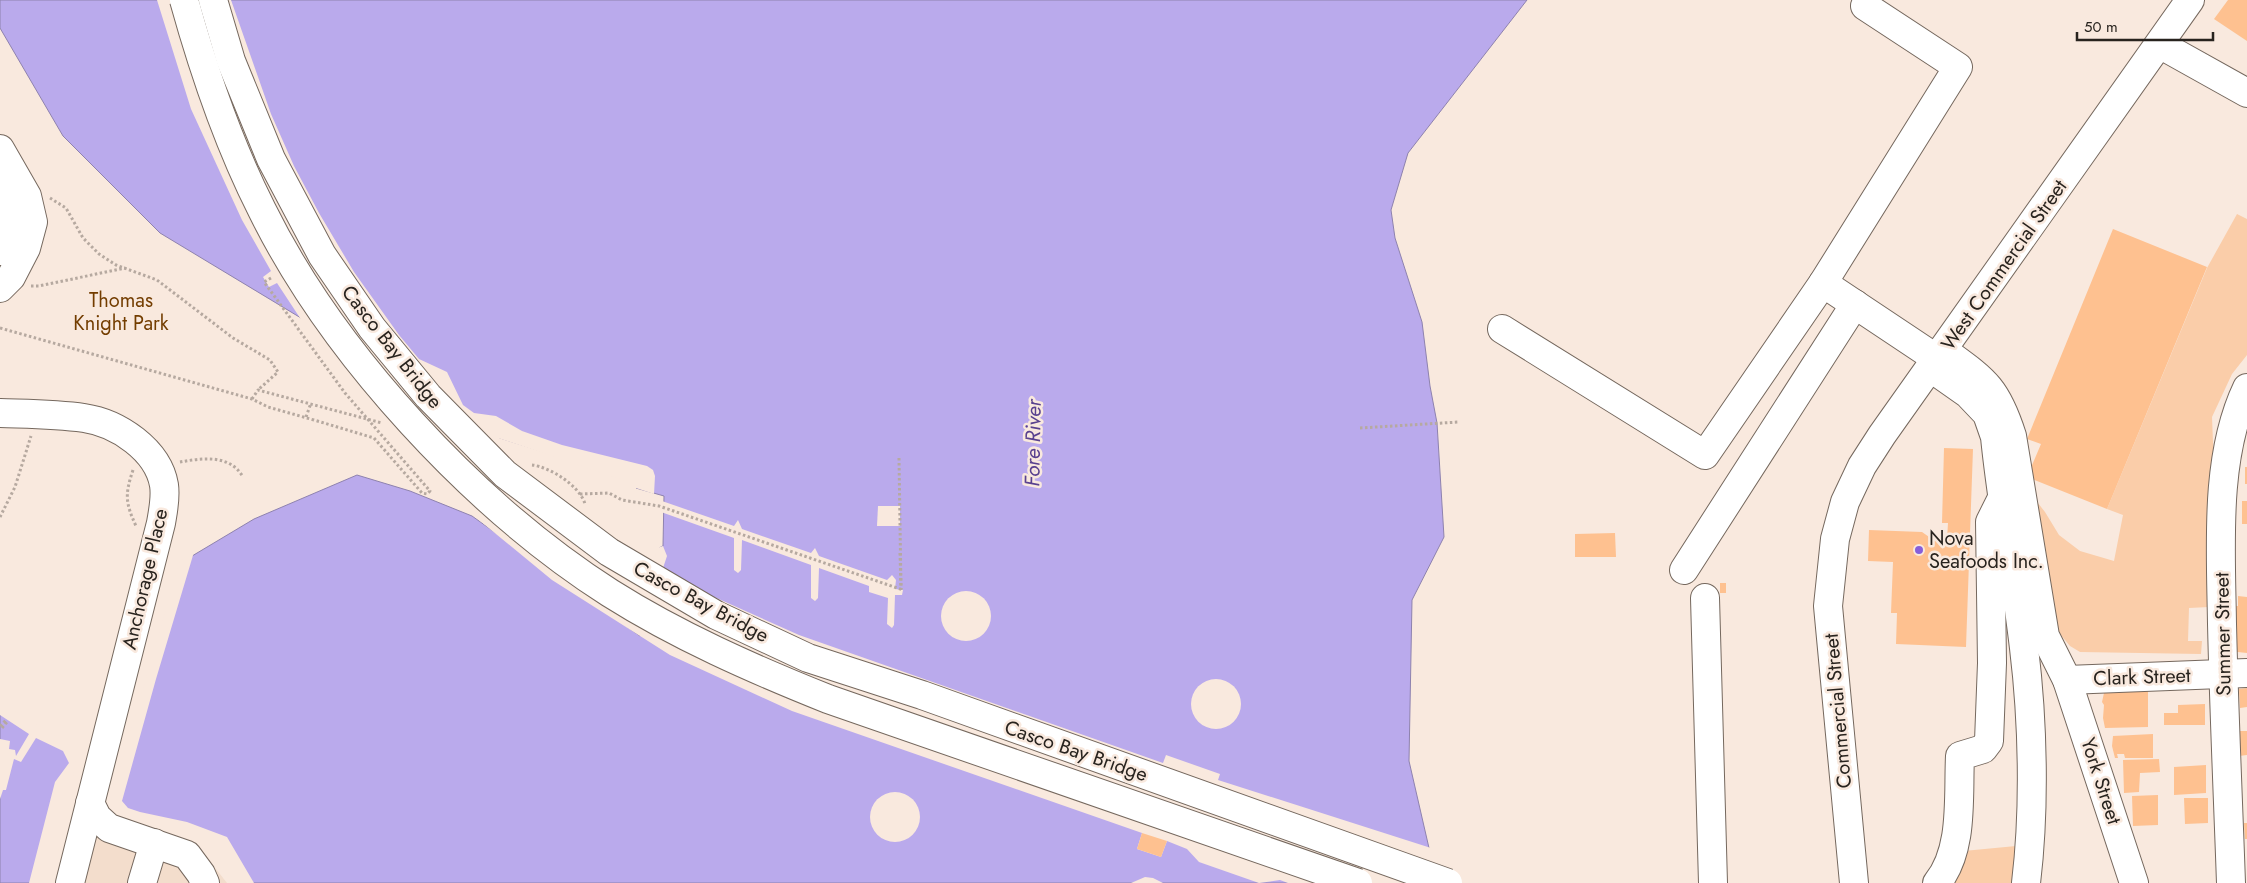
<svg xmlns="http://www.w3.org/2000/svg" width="2247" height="883" font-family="Jost,sans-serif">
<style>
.built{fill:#f3ddcc}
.green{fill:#facda9}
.water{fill:#baaaec;stroke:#8e82ae}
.pier{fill:#f9e9de}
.building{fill:#fec190}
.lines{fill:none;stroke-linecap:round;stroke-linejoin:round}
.minor-casing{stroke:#75685e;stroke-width:30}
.major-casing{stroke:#75685e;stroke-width:30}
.path{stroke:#b6a9a0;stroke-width:3;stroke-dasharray:2.5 2.5;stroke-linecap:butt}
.minor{stroke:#fff;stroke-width:28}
.major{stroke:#fff;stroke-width:28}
.major-bridge-casing{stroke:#75685e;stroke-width:30;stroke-linecap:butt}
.path-bridge{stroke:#b6a9a0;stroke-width:3;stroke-dasharray:2.5 2.5;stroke-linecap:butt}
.major-bridge{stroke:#fff;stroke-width:28}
.poi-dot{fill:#875fda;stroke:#f9e9de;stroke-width:2}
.labels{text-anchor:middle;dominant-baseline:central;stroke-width:5;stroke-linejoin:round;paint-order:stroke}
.street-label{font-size:20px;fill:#28231e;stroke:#f9e9de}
.park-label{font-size:20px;fill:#733d00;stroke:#f9e9de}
.poi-label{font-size:20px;fill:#28231e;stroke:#f9e9de;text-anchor:start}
.water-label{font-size:21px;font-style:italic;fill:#59418f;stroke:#f9e9de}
</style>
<rect width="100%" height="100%" fill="#f9e9de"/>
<!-- built -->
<polygon class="built" points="104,802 110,813 116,821 201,850 227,883 60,883"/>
<!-- green -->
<g class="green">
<polygon points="2237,214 2247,219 2247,355 2232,374 2212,417 2214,468 2209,607 2189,608 2188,641 2202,641 2201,654 2080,652 2070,646 2060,634 2050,603 2030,493 2045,512 2059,535 2080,551 2114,561 2123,515 2107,509 2207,268"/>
<polygon points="2016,846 2014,883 1937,883 1953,852"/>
</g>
<!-- water -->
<g class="water">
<polygon points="0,0 1527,0 1408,153 1391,210 1395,238 1422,322 1430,386 1437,423 1444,537 1412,600 1409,761 1429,848 1419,883 236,883 208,843 116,806 182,562 254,519 357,475 410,491 472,516 640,636 659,548 663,546 664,496 636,488 638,482 500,438 160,233 63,136 0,28"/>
<polygon points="0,705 74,755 48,883 0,883"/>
</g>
<!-- pier -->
<g class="pier">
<polygon points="157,0 231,0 271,114 294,166 319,213 354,272 399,335 419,359 447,372 463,405 474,413 496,416 522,431 562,445 647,466 653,470 655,476 654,494 636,488 635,490 635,484 492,436 302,321 277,283 269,287 263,277 271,271 242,220 191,109"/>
<polygon points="662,501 734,526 738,520 742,529 811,553 815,548 819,556 887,580 892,575 896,580 895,589 903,590 902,595 895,595 894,625 892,628 887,624 888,598 869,592 869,586 819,568 818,598 815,601 811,598 811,565 742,540 741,570 738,573 734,570 734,538 661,512"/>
<polygon points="878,506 900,506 900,526 877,526"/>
<polygon points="468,511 639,632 657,548 663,546 667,556 663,568 712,596 799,635 1163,763 1166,755 1220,774 1218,780 1431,848 1422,883 1288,883 1280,880 1259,883 1199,862 1187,849 1167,841 1161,857 1137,849 1142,833 792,711 670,655 552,580"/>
<polygon points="194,552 156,679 122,801 128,808 140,812 187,822 227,837 254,883 233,883 207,845 125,817 114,807 113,792 180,561"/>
<circle cx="966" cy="616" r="25"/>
<circle cx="1216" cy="704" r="25"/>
<polygon points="0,702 58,737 76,755 70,801 51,883 29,883 55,782 69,763 63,751 36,738 21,762 14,759 6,790 3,790 0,799 0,739 10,741 9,749 15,750 16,756 29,734 0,715"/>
<circle cx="895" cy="817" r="25"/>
<polygon points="1145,877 1153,878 1163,883 1131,883"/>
</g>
<!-- building -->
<g class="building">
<polygon points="2228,0 2247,0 2247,41 2214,19"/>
<polygon points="2113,229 2207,267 2107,509 2027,477 2041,444 2027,439"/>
<polygon points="1944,448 1973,449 1966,647 1896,644 1897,613 1891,613 1893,562 1868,561 1869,530 1922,532 1932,539 1947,539 1948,523 1942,523"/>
<rect x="2245" y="467" width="2" height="17"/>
<rect x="2242" y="501" width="5" height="23"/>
<polygon points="1615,533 1616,557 1575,557 1575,534"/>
<rect x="1720" y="583" width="6" height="10"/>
<polygon points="2238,596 2247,597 2247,653 2228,651 2233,606 2238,606"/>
<polygon points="2247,688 2247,707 2240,708 2239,689"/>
<polygon points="2148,691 2148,727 2105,728 2103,718 2104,705 2102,702 2104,693"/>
<polygon points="2205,704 2205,725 2164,725 2164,713 2178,713 2178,705"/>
<polygon points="2237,731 2247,731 2247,755 2239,756"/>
<polygon points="2153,734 2153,758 2125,758 2124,754 2117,754 2118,758 2115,758 2112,746 2113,736"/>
<polygon points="2159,759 2160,772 2140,773 2139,792 2124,793 2123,760"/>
<polygon points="2206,765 2206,793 2174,795 2174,767"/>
<polygon points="2158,795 2158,825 2133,826 2132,796"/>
<polygon points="2184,798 2208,798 2208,823 2185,824"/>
<polygon points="2244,823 2247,823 2247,839 2245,839"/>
<polygon points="1142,833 1167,841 1161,857 1137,849"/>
</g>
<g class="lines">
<defs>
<g id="minor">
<polyline points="2161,45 2247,93"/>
<polyline points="0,149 27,196 33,222 26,248 11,277 0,288"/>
<path d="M 0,251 C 15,223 8,205 11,176"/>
<polyline points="1823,283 1958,67 1865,6"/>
<polyline points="1502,329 1705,455 1823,283 1937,359"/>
<path d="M 1943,350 C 1984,380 1996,386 2012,436 L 2045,636 L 2067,680 L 2134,883"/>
<path d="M 0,413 C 28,414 56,414 84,418 C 118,423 158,450 164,485 C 166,498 163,511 161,523 L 70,883"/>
<polyline points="1684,570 1855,304"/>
<polyline points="1705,598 1713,883"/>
<polyline points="2067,680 2247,673"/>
<polyline points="90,803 97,817 109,828 187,855 201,874 205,883"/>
<polyline points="142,883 154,843"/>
<path d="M 1937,883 C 1964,850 1958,797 1960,756 L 1983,749 L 1989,741 L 1992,663 L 1990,522 L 2002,498"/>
<path d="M 2231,883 C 2228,797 2224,711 2222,624 C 2221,549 2214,457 2247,388"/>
</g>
<g id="major">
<path d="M 1931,368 L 1968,394 L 1987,414 L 1995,437 C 2002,508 2016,578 2024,648 C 2033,722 2035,809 2026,883"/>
<polyline points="1854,883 1828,606 1835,539 1845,502 1862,466 1882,435 2190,0"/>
</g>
</defs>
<!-- minor casing -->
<use href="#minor" class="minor-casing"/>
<!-- major casing -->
<use href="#major" class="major-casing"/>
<!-- path -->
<g class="path">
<polyline points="50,198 66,208 83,238 99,254 116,265 157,280 233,338 270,360 278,372 259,389"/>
<polyline points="31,286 39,286 125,268"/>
<polyline points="0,328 252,399 268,407 314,420"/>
<polyline points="252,399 258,390 382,423"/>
<polyline points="306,417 311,403"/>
<polyline points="1360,428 1459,422"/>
<polyline points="899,458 901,589"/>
<path d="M 180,462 C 202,458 230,454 243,477"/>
<path d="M 532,465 C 550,467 580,486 585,504"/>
<path d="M 133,470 C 125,494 125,502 136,526"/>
<polyline points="580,494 609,493 622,500 659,506 903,590"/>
<polyline points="0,517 15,487 31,436"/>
<polyline points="0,726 6,720"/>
<polyline points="2,728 7,722"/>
</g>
<!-- minor -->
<use href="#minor" class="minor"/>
<!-- major -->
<use href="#major" class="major"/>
<defs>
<g id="major-bridge">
<path d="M 184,0 C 204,72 228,143 262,210 C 333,354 474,506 610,593 C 678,636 753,669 828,699 L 1358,883"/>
<polyline points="213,0 231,61 271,159 322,255 372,328 428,396 505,474 609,552 716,615 808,658 922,695 1448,883"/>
</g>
</defs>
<!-- major-bridge casing -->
<use href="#major-bridge" class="major-bridge-casing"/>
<!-- path-bridge -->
<g class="path-bridge">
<polyline points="271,278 264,282 345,393 430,491 427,494 422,493 374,438 314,420"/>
<polyline points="900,553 901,590"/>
</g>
<!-- major-bridge -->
<use href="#major-bridge" class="major-bridge"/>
</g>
<!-- markers -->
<circle class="poi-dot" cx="1919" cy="550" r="5"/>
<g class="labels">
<!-- street labels -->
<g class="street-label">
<text transform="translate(2004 265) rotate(-55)">West Commercial Street</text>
<text transform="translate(392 347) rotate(52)">Casco Bay Bridge</text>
<text transform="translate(145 579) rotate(-77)">Anchorage Place</text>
<text transform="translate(701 602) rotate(28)">Casco Bay Bridge</text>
<text transform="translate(2223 634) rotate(-91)">Summer Street</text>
<text transform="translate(2142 677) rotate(-2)">Clark Street</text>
<text transform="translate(1838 711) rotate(-95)">Commercial Street</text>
<text transform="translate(1076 751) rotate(19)">Casco Bay Bridge</text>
<text transform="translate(2101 781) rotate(72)">York Street</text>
</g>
<!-- park labels -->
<g class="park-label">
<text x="121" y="300">Thomas<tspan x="121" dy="23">Knight Park</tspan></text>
</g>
<!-- poi labels -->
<g class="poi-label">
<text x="1929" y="538">Nova<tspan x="1929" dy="23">Seafoods Inc.</tspan></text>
</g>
<!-- water labels -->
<g class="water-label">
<text transform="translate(1033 443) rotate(-89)">Fore River</text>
</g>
</g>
<!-- scale -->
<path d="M2077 32v8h136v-8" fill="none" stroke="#28231e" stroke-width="2.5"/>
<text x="2084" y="32" font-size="15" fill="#28231e" stroke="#f9e9de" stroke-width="4" paint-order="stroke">50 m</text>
</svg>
